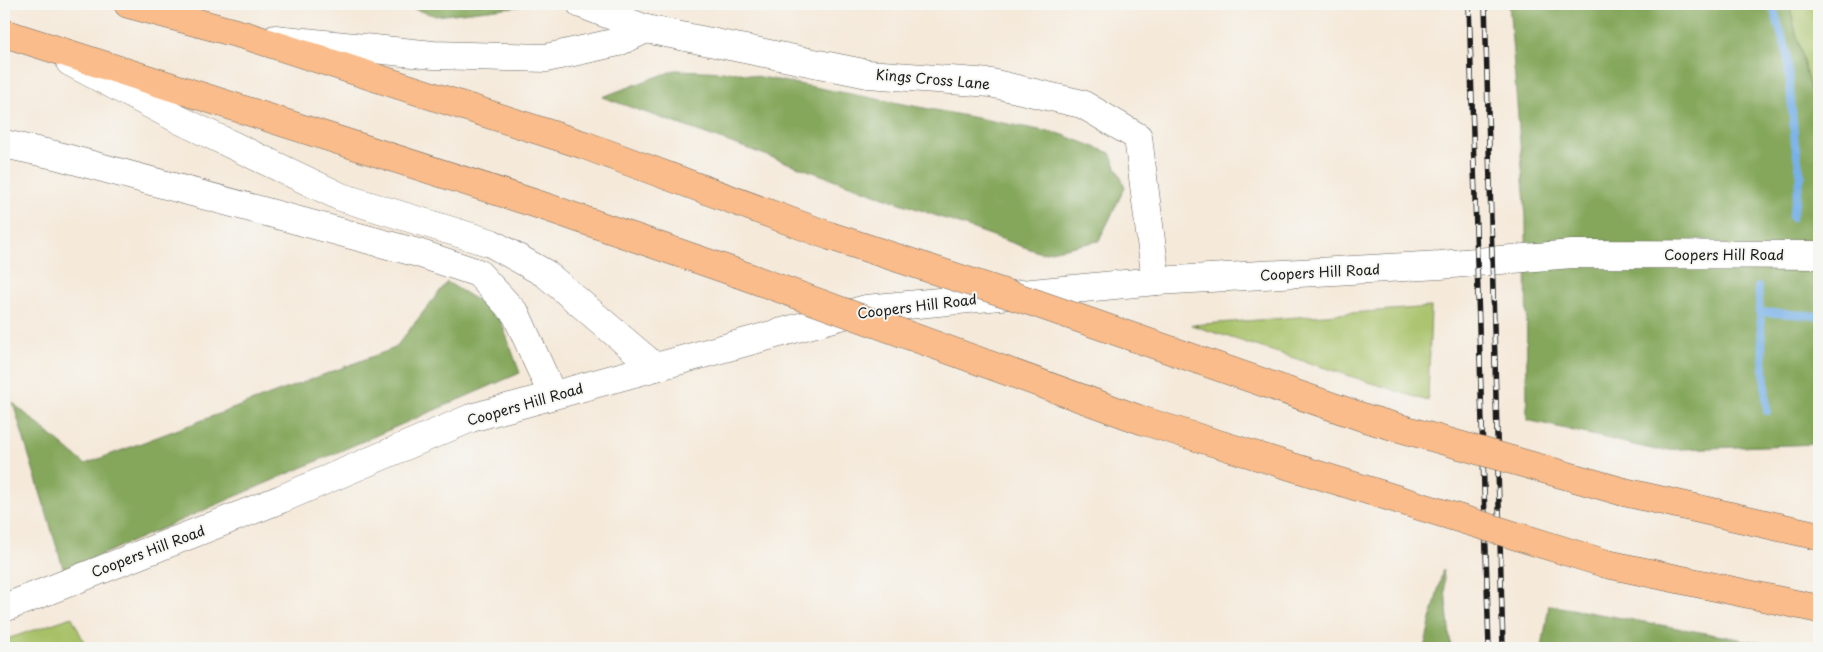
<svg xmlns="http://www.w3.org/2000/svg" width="1823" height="652" font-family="'Playpen Sans',sans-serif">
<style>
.green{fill:#a7c167;stroke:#626e42}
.forest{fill:#85a75c;stroke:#50623c}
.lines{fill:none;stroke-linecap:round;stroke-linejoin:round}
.stream{stroke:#78b1e8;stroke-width:8}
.minor-casing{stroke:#68645e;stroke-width:29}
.highway-casing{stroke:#68645e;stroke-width:29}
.minor{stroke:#fff;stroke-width:28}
.highway{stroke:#f9bc8a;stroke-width:28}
.rail-casing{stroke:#1c1c1c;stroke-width:5.5}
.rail{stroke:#f6f6f2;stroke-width:4;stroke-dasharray:11;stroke-linecap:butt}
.highway-bridge-casing{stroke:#68645e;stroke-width:29;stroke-linecap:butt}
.highway-bridge{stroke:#f9bc8a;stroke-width:28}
.labels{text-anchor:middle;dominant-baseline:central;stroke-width:4;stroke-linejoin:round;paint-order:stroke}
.street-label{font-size:14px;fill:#1c1c1c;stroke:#f6f6f2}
</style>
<rect width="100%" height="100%" fill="#f6f6f2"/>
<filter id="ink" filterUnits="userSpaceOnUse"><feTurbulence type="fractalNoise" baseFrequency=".02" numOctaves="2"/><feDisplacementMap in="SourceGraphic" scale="10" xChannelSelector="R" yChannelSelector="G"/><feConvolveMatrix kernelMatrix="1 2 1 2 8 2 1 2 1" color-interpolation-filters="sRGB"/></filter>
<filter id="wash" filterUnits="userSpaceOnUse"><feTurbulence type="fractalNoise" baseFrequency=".0096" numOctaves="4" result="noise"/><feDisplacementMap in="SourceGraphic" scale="20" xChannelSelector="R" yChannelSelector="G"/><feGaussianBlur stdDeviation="1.12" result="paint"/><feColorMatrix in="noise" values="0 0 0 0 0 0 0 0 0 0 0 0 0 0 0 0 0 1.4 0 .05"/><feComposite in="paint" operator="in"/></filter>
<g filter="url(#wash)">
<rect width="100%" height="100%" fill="#f5e9d9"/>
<!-- green -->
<g class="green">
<polygon points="1789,4 1819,4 1819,126"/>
<polygon points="1431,307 1428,401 1191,325"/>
<polygon points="72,617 87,648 4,648 4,640"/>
</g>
<!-- forest -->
<g class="forest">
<polygon points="398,4 519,4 522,6 436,16"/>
<polygon points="1509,4 1789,4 1819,126 1819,444 1656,450 1527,420 1526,218"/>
<polygon points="675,70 735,72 1061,134 1110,153 1125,187 1099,241 1041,253 602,97"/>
<polygon points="447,282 498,313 520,373 64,571 13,403 85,464 395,348"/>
<polygon points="1443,569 1451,648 1424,648"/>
<polygon points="1549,605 1767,644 1791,648 1542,648"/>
</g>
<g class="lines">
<!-- stream -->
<g class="stream">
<polyline points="1772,4 1787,53 1795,144 1801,177 1792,217"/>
<polyline points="1758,287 1767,411"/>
<polyline points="1759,312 1819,316"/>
</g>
</g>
</g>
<g filter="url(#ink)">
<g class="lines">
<defs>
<g id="minor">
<polyline points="581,4 646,29 868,74 991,83 1082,104 1138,137 1156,281"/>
<polyline points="275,39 433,55 546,58 618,42 646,29"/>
<polyline points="70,62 180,120 341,197 491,243 546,274 655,367"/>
<polyline points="4,144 55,155 418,253 478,273 516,314 552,394"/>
<polyline points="4,608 281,499 471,418 866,309 1156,281 1440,265 1572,254 1819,255"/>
</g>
<g id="highway">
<polyline points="128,4 247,36 584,145 830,236"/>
<polyline points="4,33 543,206 737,273"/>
<polyline points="1624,492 1819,536"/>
<polyline points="1607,564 1819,609"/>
</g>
</defs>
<!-- minor casing -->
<use href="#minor" class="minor-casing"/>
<!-- highway casing -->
<use href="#highway" class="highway-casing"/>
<!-- minor -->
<use href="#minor" class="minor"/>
<!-- highway -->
<use href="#highway" class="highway"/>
<defs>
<g id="rail">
<polyline points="1469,4 1489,648"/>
<polyline points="1485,4 1503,648"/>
</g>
</defs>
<!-- rail casing -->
<use href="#rail" class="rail-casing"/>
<!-- rail -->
<use href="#rail" class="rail"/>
<defs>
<g id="highway-bridge">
<polyline points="830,236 1035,303 1368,419 1624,492"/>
<polyline points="737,273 1144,421 1607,564"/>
</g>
</defs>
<!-- highway-bridge casing -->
<use href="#highway-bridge" class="highway-bridge-casing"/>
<!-- highway-bridge -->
<use href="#highway-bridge" class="highway-bridge"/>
</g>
</g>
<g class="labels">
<!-- street labels -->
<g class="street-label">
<text transform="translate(933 79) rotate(5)">Kings Cross Lane</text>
<text x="1724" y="254">Coopers Hill Road</text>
<text transform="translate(1320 272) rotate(-3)">Coopers Hill Road</text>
<text transform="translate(917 306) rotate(-7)">Coopers Hill Road</text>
<text transform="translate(525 404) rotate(-16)">Coopers Hill Road</text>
<text transform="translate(148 551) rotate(-21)">Coopers Hill Road</text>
</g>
</g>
<!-- margin -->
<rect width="1823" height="652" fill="none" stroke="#f6f6f2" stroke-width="20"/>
</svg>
